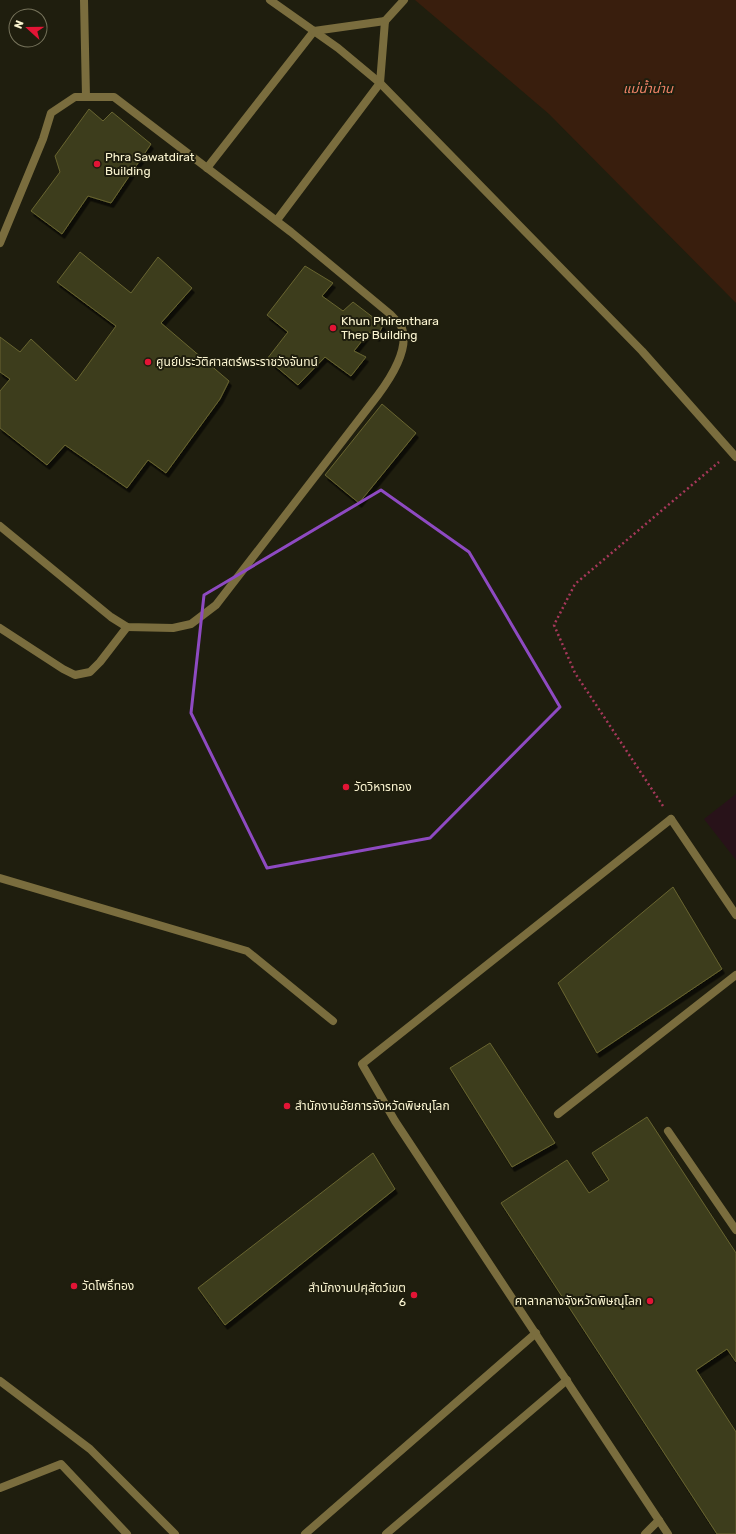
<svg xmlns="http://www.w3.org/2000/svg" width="736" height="1534" font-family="Rubik,'Noto Sans Thai',sans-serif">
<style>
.green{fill:#281219}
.water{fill:#391e0d}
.building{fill:#3e3c1c;stroke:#686530;filter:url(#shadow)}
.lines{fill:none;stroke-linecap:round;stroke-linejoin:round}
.path{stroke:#a7385b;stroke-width:2.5;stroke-dasharray:2 3;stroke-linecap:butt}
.service{stroke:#7a6d3e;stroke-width:8}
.minor{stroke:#7a6d3e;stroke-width:8}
.marked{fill:none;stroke:#8e4ac2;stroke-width:3;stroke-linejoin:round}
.poi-dot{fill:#e31435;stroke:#1f1e0e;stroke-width:1.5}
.labels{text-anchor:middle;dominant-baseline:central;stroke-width:4;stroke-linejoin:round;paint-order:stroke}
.poi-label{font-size:12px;fill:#fbf5d1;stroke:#1f1e0e;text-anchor:start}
.water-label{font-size:13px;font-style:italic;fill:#f18468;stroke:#1f1e0e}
</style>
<defs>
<filter id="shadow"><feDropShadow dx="2.5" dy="4.5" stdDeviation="0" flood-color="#0009"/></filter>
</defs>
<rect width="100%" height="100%" fill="#1f1e0e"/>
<!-- green -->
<polygon class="green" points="736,794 736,860 704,819"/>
<!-- water -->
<polygon class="water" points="415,0 736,0 736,303 549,114"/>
<!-- building -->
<g class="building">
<polygon points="89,109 103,121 112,112 151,144 111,203 88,196 62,234 31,211 60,172 55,156"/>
<polygon points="80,252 131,293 158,257 192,288 161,323 229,381 220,399 166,473 148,460 127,488 65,445 47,465 0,428 0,391 10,379 0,372 0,337 20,352 31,339 76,381 116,326 57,282"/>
<polygon points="305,266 333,283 322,296 343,311 353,302 383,325 377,337 369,332 354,351 366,357 351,376 325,357 298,385 267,359 288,332 267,315"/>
<polygon points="382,404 416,433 359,503 325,475"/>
<polygon points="673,887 722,969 597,1053 558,983"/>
<polygon points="490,1043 555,1143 512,1167 450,1068"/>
<polygon points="647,1117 736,1253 736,1362 727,1349 696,1370 736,1432 736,1534 717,1534 501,1203 567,1160 589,1193 609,1180 592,1153"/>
<polygon points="373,1153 395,1189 225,1325 198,1288"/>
</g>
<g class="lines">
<!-- path -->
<polyline class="path" points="663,806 575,673 554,625 575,584 719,462"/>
<!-- service -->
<g class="service">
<polyline points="84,0 86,97"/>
<polyline points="207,168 314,31"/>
<polyline points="277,220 380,83"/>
<path d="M 0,243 L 43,139 L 51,113 L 75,97 L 114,97 L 291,232 L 390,314 C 393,318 399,322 401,326 C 411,347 390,379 378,395 L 216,605 L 191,624 L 173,628 L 127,627 L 111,617 L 0,526"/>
<polyline points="0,628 63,669 75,675 90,672 100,662 127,627"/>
<polyline points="671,819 736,915"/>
<polyline points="0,878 247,951 333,1021"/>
<polyline points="558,1114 736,975"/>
<polyline points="668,1131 736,1230"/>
</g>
<!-- minor -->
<g class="minor">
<polyline points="270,0 338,48 380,83 642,351 736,457"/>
<polyline points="385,21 404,0"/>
<polyline points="314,31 385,21"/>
<polyline points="380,83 385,21"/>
<polyline points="0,1381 90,1449 175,1534"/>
<polyline points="0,1488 61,1464 127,1534"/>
<polyline points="305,1534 536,1333"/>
<polyline points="386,1534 567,1380"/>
<polyline points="645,1534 659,1520"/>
<polyline points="668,1534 395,1121 362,1064 671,819"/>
</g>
</g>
<!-- marked area -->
<path class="marked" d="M 381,490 L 469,552 L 560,707 L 430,838 L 267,868 L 191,713 L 204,595 Z"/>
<!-- markers -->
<g class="poi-dot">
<circle cx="97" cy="164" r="4"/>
<circle cx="333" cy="328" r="4"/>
<circle cx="148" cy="362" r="4"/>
<circle cx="346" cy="787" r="4"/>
<circle cx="287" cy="1106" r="4"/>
<circle cx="74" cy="1286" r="4"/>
<circle cx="414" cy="1295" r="4"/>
<circle cx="650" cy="1301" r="4"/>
</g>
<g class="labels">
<!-- poi labels -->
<g class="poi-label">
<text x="105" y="157">Phra Sawatdirat<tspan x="105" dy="14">Building</tspan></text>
<text x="341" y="321">Khun Phirenthara<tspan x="341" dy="14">Thep Building</tspan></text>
<text x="156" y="362">ศูนย์ประวัติศาสตร์พระราชวังจันทน์</text>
<text x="354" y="787">วัดวิหารทอง</text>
<text x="295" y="1106">สำนักงานอัยการจังหวัดพิษณุโลก</text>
<text x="82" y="1286">วัดโพธิ์ทอง</text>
<text x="406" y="1288" text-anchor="end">สำนักงานปศุสัตว์เขต<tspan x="406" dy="14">6</tspan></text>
<text x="642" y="1301" text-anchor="end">ศาลากลางจังหวัดพิษณุโลก</text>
</g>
<!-- water labels -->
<g class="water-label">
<text x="648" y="88">แม่น้ำน่าน</text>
</g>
</g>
<!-- north arrow -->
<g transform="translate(28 28) rotate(291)"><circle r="19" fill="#1f1e0e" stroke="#77745c"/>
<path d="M0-3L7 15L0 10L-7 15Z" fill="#e31435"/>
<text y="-6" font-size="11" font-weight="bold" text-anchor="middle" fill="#fbf5d1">N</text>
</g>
</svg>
